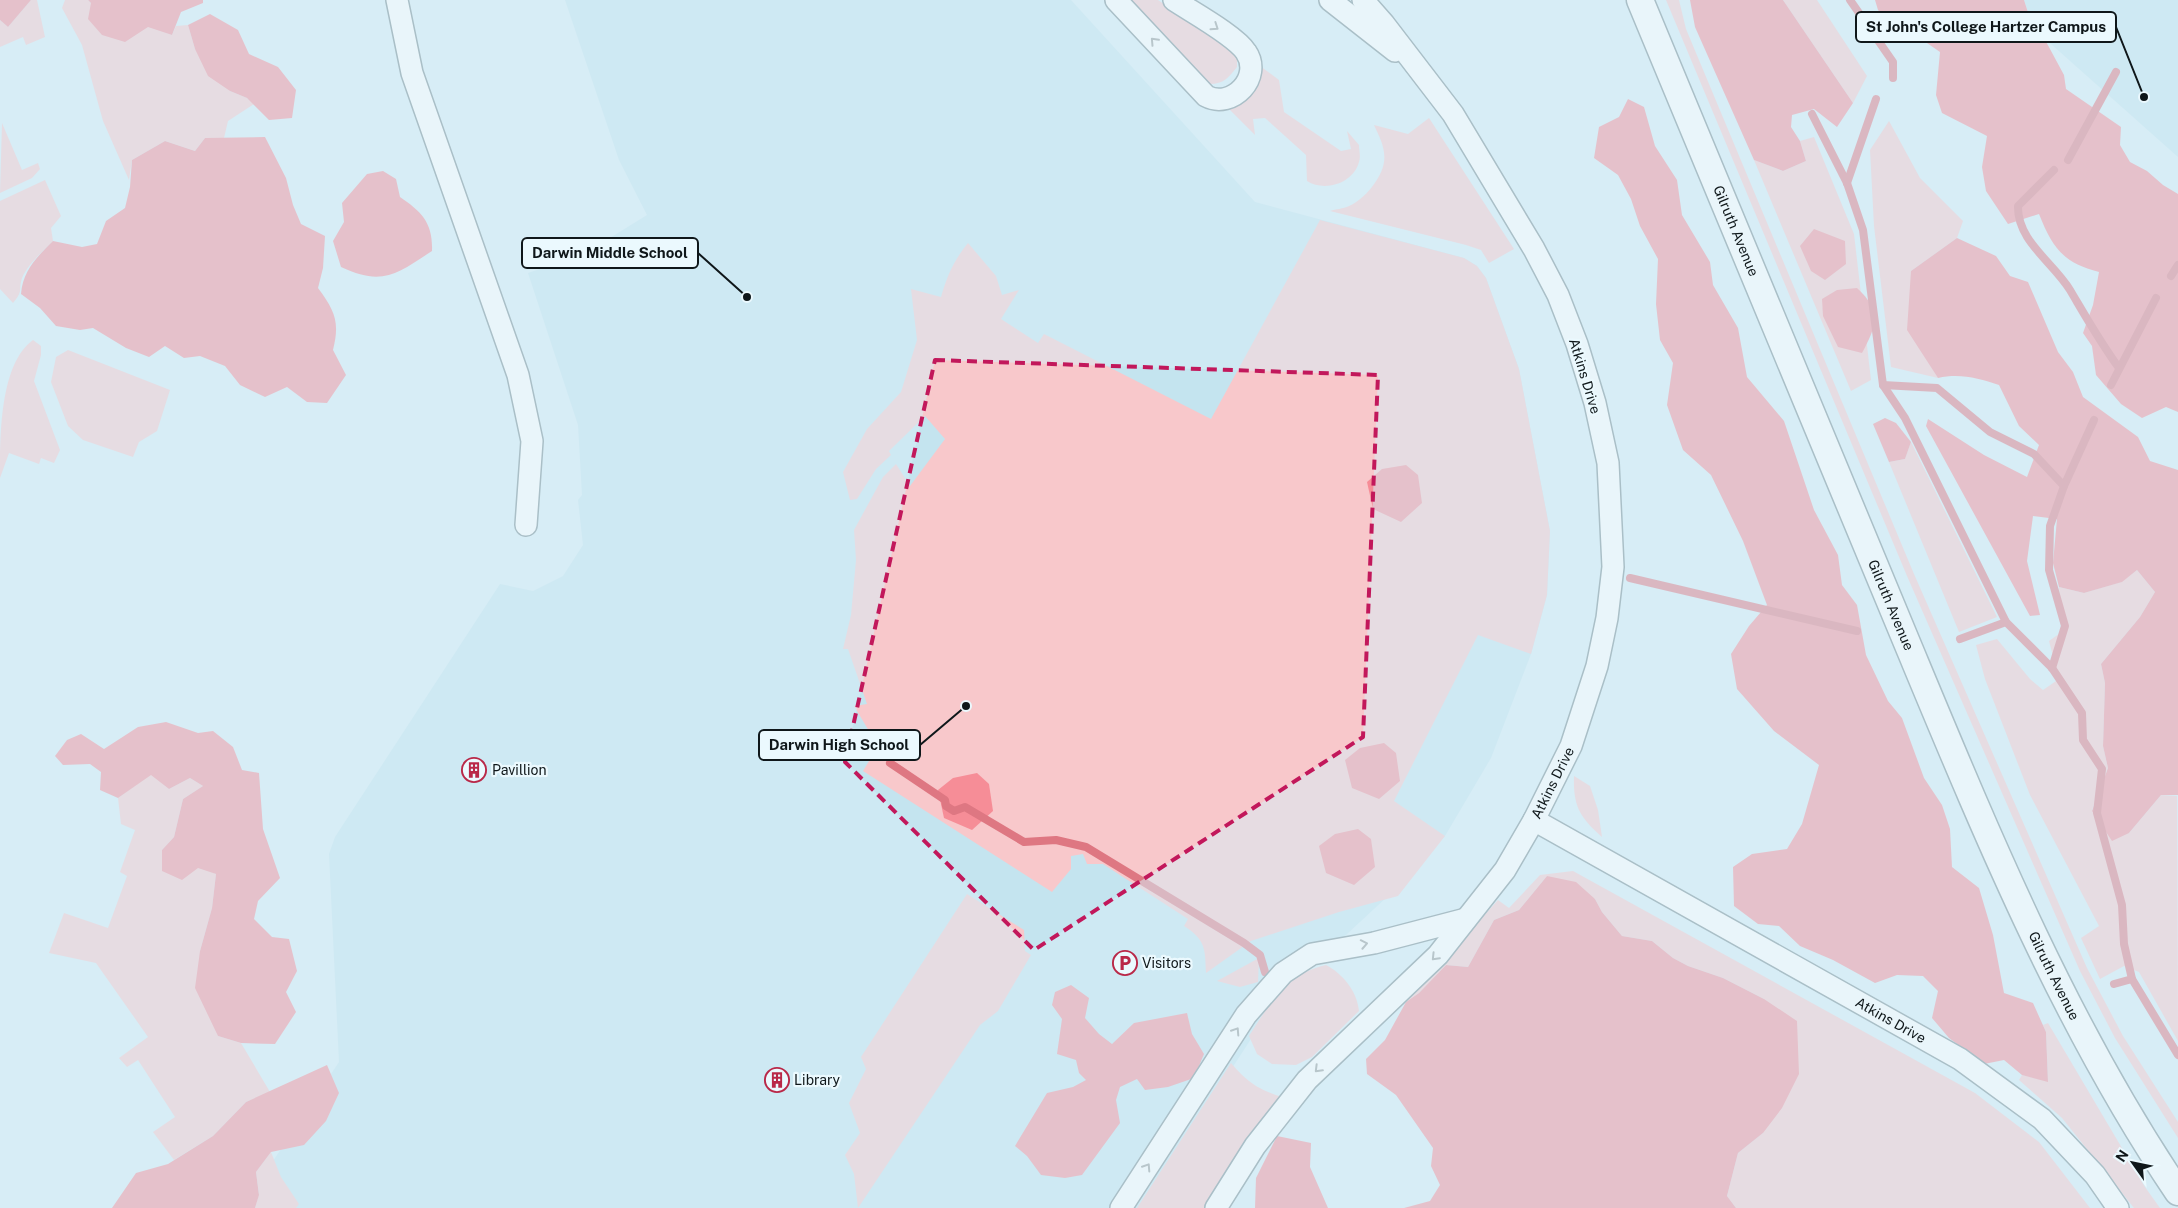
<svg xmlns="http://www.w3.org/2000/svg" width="2178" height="1208" font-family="'Public Sans',sans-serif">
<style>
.built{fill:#c4e4ef}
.green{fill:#f8c8cb}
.forest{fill:#f68d97}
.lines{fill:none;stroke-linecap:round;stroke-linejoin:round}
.stream{stroke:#de7782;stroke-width:8}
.minor-casing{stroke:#73888f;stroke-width:24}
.tertiary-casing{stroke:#73888f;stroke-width:29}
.minor{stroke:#fff;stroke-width:21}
.tertiary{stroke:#fff;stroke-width:26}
.oneway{stroke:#939798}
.marked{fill:none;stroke:#c2185b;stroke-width:4;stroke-dasharray:10 6;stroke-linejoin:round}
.labels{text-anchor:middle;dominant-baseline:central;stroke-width:4.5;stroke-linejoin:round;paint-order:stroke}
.street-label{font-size:14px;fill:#0f171a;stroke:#ebf9fe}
.poi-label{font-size:14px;fill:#0f171a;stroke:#ebf9fe;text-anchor:start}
.leader{fill:none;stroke:#0f171a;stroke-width:2}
.callout-dot{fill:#0f171a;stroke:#ebf9fe;stroke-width:2}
.callout{fill:#ebf9fe;stroke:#0f171a;stroke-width:2}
.callout-label{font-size:15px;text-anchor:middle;font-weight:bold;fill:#0f171a}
</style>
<rect width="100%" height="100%" fill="#d7edf5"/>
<!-- built -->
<g class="built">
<polygon points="565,0 1071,0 1255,202 1464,258 1477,266 1486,278 1519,369 1550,531 1547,595 1531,654 1491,758 1445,836 1388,896 1277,999 1141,1208 268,1208 263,1176 339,1062 329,854 335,837 500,584 533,591 563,576 583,545 578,500 582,495 578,425 528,273 584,254 647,215 619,160"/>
<polygon points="2024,0 2178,0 2178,157 2033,28"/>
</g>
<!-- green -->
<g class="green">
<polygon points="31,0 37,0 45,37 26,45 23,37 0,47 0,20 8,27"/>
<polygon points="65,0 88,0 91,3 172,35 176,26 188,25 195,49 230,91 247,98 254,104 228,121 224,138 205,138 195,151 165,141 132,160 129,180 103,121 82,45 62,8"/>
<path d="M 1126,0 L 1158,0 L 1237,54 L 1237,67 C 1228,78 1223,85 1207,84 Z"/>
<polygon points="1666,0 1679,0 1686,29 1914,574 2087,968 2123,1036 2178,1122 2178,1138 2115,1038 2080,971 1907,576"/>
<polygon points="1783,0 1817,0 1867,76 1853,103"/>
<path d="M 1260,66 L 1279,80 L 1284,112 L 1341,151 L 1351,149 L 1347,131 L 1359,145 C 1359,150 1361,157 1359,162 C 1353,184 1324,192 1307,181 L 1306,155 L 1265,118 L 1253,119 L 1255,135 L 1228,108 Z"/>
<path d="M 1429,118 L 1514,249 L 1489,263 L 1481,250 L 1466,245 L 1330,211 C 1336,209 1343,209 1349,206 C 1364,200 1382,178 1384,162 C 1386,148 1379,136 1374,125 L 1408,134 Z"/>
<polygon points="1889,121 1920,178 1963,221 1957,238 1911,271 1926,358 1938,378 1891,367 1874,226 1870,150"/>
<polygon points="2,123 22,170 38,163 40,169 32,178 0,193"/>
<polygon points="1814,137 1854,234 1871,380 1851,391 1754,160 1783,171 1806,161 1800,141"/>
<path d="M 45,180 L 61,216 L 51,228 L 53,241 C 43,251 28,264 22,278 C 18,291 24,290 13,303 L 0,289 L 0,201 Z"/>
<path d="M 1320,220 L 1464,258 L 1477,266 L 1486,278 L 1519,369 L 1550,531 L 1547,595 L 1531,654 L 1478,635 L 1394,801 L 1445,836 L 1398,896 L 1339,912 L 1251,941 L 1206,973 C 1205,949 1206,940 1184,926 L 1188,919 L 1103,864 L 1087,864 L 1083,854 L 1071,856 L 1071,869 L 1052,892 L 863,771 L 877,748 L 869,743 L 875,741 L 854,706 L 867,704 L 848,649 L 843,649 L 851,615 L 856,560 L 854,530 L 883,477 L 896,464 L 910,486 L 945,439 L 925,416 L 889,451 L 891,455 L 876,469 L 857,499 L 850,500 L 843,472 L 867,429 L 901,392 L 917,340 L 911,289 L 941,297 C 947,276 954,260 968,243 L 996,276 L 1002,295 L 1019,290 L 1001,319 L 1038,343 L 1044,334 L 1211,419 Z"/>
<path d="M 33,340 L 41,346 L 41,355 L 34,381 L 60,450 L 54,463 L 41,458 L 39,464 L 9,453 L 0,478 C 0,434 0,364 33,340 Z"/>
<polygon points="68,350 170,390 157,431 139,442 133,457 83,440 68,426 51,382 56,357"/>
<polygon points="1911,442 1997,617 1959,632 1889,462 1905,459"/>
<polygon points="2137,570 2155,592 2140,617 2101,664 2105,683 2103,746 2108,768 2092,810 2129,833 2161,795 2177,796 2178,1041 2139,972 2124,966 2100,979 2081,938 2099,926 2030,795 1985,679 1976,645 1997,639 2030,679 2043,690 2059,679 2049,641 2063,631 2059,587 2084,593 2121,582"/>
<polygon points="151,774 169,789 190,778 203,786 183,799 174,837 162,850 216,874 212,908 200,951 218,1036 241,1043 270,1092 246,1102 213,1136 174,1160 153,1132 175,1117 138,1060 127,1067 119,1058 148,1037 96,963 49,953 64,913 108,928 127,876 120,872 135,830 121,824 118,798"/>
<path d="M 1574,776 L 1590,786 L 1598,810 L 1602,837 C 1579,817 1573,805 1574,776 Z"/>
<polygon points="1573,871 1975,1093 2039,1142 2090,1208 1736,1208 1727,1196 1738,1153 1763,1133 1764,999 1723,978 1688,966 1673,958 1652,941 1622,936 1602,912 1595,899 1547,876 1519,910 1494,920 1468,967 1446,965 1419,993 1406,1002 1498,900 1509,908 1540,875"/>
<polygon points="967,894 1024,930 1025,951 1031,955 998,1011 980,1025 858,1208 854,1174 845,1155 860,1133 849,1103 866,1069 861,1057"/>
<polygon points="1259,958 1258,982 1240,987 1217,981"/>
<path d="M 1326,965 C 1343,974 1357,991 1359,1011 L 1312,1057 L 1296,1065 L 1272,1064 L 1257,1054 L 1249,1036 C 1271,1002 1284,975 1326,965 Z"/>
<polygon points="2048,1023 2145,1187 2160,1208 2134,1208 2062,1118 2019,1080 2022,1075 2048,1081 2046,1032 2043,1025"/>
<path d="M 1231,1063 C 1248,1083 1258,1089 1282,1097 L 1206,1208 L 1137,1208 Z"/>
<polygon points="271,1152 281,1177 299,1204 296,1208 255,1208 259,1194 256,1172"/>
</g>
<!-- forest -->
<g class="forest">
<polygon points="0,0 31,0 8,27 0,20"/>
<polygon points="88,0 203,0 203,3 181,12 172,35 148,27 125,42 102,35 88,19 91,3"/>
<polygon points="1690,0 1783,0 1853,103 1837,127 1814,109 1792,115 1791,127 1800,141 1806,161 1783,171 1754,160 1695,27"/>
<path d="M 1875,0 L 2024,0 L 2033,28 L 2043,36 L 2064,75 L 2066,89 L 2121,127 L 2120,145 L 2130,162 L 2147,171 L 2163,185 L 2178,194 L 2178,412 L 2166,407 L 2142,418 L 2121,404 L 2096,375 L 2092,346 L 2083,333 L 2093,305 L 2099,272 C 2063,263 2052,247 2039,214 L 2008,224 L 1986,191 L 1982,167 L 1987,136 L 1942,113 L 1936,95 L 1940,52 L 1927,43 L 1898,34 L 1878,10 Z"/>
<polygon points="210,14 238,30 249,54 278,67 296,90 292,118 269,120 247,98 230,91 208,76 195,49 188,25"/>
<polygon points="1628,99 1644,107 1655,146 1677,180 1682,215 1710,262 1713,285 1738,328 1747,377 1784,421 1814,510 1838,555 1842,585 1857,605 1866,655 1888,701 1902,718 1924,778 1942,805 1950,829 1952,867 1979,888 1993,935 2004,993 2033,1003 2046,1032 2048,1082 2022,1075 2004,1060 1984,1064 1949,1038 1932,1018 1938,991 1923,976 1897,975 1875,983 1833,960 1800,946 1779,926 1758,924 1734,906 1733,867 1752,854 1787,849 1802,824 1819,765 1774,731 1737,689 1731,654 1749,626 1767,605 1743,541 1711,475 1683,450 1667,405 1673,363 1660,340 1656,304 1658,259 1640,226 1631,199 1618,175 1594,158 1599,127 1619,117"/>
<path d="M 265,137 L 286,178 L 293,205 L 301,224 L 325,236 L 323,268 L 318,288 C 335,311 340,322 333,350 L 346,375 L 327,403 L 307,402 L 287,387 L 265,397 L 240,385 L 225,366 L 200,356 L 184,358 L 165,346 L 149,357 L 126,348 L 93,328 L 80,330 L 56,326 L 40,308 L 21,294 C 23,270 37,257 53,241 L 82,247 L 97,244 L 106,221 L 125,208 L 130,187 L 132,160 L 165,141 L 195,151 L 205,138 Z"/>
<path d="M 383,171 L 396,179 L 400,197 C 422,212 433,223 432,251 C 398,273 383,287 341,267 L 333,241 L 344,222 L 342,203 L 367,174 Z"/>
<polygon points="1814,229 1845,241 1846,264 1825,280 1811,271 1800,246"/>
<path d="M 1957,238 L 1996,256 L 2010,276 L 2028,282 L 2058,352 L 2073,372 L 2083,397 L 2138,437 L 2150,461 L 2178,470 L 2178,795 L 2161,795 L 2129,833 L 2112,841 L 2092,811 L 2108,768 L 2103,746 L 2105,683 L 2101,664 L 2140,617 L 2155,592 L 2137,570 L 2122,582 L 2084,593 L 2059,587 L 2053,563 L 2057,519 L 2033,516 L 2027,561 L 2040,615 L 2030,616 L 1926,426 L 1928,419 L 1984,455 L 2027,477 L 2039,445 L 2019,426 L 1999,385 C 1979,378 1959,373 1938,378 L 1907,330 L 1911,271 Z"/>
<path d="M 1857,288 C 1882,311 1877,325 1862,353 L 1838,347 L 1823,316 L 1822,299 L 1837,290 Z"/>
<polygon points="1885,418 1896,423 1911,442 1905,459 1889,462 1873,424"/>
<polygon points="1406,465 1418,475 1422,503 1401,522 1373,509 1367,482 1382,469"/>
<polygon points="166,722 198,733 213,731 233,747 242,770 259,773 263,829 280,878 258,901 254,919 272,937 289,939 297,971 286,992 296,1012 275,1044 241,1043 218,1036 195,988 200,951 212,908 216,874 198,868 182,880 162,871 162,850 174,837 183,799 203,786 190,778 169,789 151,775 118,798 100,790 101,772 90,764 63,765 55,756 67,740 81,734 104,749 138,727"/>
<polygon points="1384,743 1396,753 1400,781 1379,799 1352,788 1345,760 1360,748"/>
<polygon points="977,773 989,784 993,811 972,830 944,818 938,790 953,778"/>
<polygon points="1358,829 1371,839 1375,867 1354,885 1326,873 1319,846 1335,834"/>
<polygon points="1547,876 1576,882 1595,899 1602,912 1622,936 1652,941 1673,958 1688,966 1723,978 1764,999 1797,1021 1799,1074 1782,1108 1763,1133 1738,1153 1727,1196 1736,1208 1404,1208 1430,1201 1440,1185 1431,1166 1433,1148 1396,1095 1367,1074 1366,1059 1385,1040 1406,1002 1419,993 1446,965 1468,967 1494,920 1519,910"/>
<polygon points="1071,985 1089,998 1085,1018 1099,1034 1112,1044 1134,1023 1187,1013 1192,1034 1204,1054 1194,1078 1168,1087 1145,1090 1137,1079 1120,1087 1116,1100 1120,1123 1082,1175 1065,1178 1041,1175 1027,1156 1015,1146 1047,1093 1073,1087 1086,1080 1079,1073 1076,1060 1057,1054 1062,1019 1052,1005 1055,992"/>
<polygon points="327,1065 339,1093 326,1121 304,1145 271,1152 256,1172 259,1195 255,1208 112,1208 136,1173 168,1164 213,1136 246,1102"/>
<polygon points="1277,1136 1311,1143 1310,1167 1328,1208 1255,1208 1256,1178"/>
</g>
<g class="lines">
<!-- stream -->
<g class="stream">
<polyline points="1850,0 1893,62 1893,78"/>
<polyline points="1812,114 1847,183 1863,230 1883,385 1905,418 2006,622 2052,668 2082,713 2083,740 2102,769 2097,813 2122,905 2124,944 2132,979"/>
<polyline points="2068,160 2116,72"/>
<path d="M 2054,170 L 2018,206 C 2017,241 2053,262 2070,290 C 2086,317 2100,342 2119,368"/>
<polyline points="1847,183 1876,99"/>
<polyline points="2171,276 2178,265"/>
<polyline points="1883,385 1937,388 1990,432 2034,454 2064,486 2050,526 2049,570 2065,626 2052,668"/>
<polyline points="2111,385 2156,298"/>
<polyline points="2064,486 2094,420"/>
<polyline points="1630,578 1857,631"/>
<polyline points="1960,639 2006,622"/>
<polyline points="890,763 945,800 946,806 954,811 965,807 1024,842 1056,840 1086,847 1244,943 1260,955 1265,972"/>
<polyline points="2114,984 2132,979 2178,1055"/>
</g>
<defs>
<g id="minor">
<polyline points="397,0 412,73 518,375 532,441 526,525"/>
<path d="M 1116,0 L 1206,96 C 1232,110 1263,77 1246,52 C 1236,36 1192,12 1174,0"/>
<polyline points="1330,0 1395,51"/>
<path id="s1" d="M 1534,820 L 1960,1059 L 2042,1119 L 2095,1175 L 2118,1208"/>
<polyline points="1121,1208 1246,1015 1283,973 1312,954 1374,943 1466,919"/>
<path id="s2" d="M 1216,1208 L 1255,1146 L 1307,1080 L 1438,955 L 1505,870 L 1534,820 L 1571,746 L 1597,666 L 1607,618 L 1613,567 L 1608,463 L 1595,403 L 1577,344 L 1558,295 L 1534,249 L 1453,114 L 1384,24 L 1363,0"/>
</g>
<g id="tertiary">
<path id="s3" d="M 1640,0 C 1731,216 1819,434 1910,650 C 1987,835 2065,1025 2178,1192"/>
</g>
</defs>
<!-- minor casing -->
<use href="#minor" class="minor-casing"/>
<!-- tertiary casing -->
<use href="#tertiary" class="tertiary-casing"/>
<!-- minor -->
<use href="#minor" class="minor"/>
<!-- tertiary -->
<use href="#tertiary" class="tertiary"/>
</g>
<!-- one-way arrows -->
<defs><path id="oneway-chevron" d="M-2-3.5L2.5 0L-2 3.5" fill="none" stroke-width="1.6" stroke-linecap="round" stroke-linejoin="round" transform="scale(1.25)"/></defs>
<g class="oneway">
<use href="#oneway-chevron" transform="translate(1215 27) rotate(34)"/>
<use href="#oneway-chevron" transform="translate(1154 41) rotate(-133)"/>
<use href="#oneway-chevron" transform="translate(1364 944) rotate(-11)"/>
<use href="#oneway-chevron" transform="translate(1435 957) rotate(134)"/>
<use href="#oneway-chevron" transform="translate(1236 1031) rotate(-57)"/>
<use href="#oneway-chevron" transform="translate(1318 1069) rotate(135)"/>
<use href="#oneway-chevron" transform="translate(1147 1167) rotate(-57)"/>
</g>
<!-- marked area -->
<path d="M0 0H2178V1208H0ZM 935,360 L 1378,375 L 1363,737 L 1034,950 L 845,762 Z" fill="#d7edf5" fill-opacity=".55" fill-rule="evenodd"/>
<path class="marked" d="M 935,360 L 1378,375 L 1363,737 L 1034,950 L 845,762 Z"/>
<!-- icons -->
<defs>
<symbol id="building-ring" viewBox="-11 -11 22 22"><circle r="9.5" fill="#ebf9fe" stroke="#b92848" stroke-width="1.5"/><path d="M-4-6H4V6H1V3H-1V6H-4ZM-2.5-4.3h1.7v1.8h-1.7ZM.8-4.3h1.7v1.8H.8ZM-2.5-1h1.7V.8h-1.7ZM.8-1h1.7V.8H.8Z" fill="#b92848"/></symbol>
<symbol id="parking-ring" viewBox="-11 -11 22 22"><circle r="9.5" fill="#ebf9fe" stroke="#b92848" stroke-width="1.5"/><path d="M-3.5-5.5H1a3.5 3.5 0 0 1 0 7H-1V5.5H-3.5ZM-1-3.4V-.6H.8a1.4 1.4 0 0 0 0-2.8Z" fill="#b92848"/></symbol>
</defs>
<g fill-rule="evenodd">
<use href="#building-ring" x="460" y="756" width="28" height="28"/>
<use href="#parking-ring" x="1111" y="949" width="28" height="28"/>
<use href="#building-ring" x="763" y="1066" width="28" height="28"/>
</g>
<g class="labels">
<!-- street labels -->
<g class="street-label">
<text stroke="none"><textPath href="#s3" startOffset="250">Gilruth Avenue</textPath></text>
<text transform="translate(1585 376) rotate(73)">Atkins Drive</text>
<text stroke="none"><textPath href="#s3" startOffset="655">Gilruth Avenue</textPath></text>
<text stroke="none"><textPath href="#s2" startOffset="546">Atkins Drive</textPath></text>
<text stroke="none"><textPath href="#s3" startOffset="1060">Gilruth Avenue</textPath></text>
<text stroke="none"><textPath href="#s1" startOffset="409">Atkins Drive</textPath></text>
</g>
<!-- poi labels -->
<g class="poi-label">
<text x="492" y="770">Pavillion</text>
<text x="1142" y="963">Visitors</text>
<text x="794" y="1080">Library</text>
</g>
</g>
<!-- callouts -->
<path class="leader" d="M2144 97L2116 27M747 297L698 253M966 706L920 745"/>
<g class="callout-dot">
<circle cx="2144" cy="97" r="5"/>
<circle cx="747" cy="297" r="5"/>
<circle cx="966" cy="706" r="5"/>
</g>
<g class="callout">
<rect x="1856" y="12" width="260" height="30" rx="5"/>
<rect x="522" y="238" width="176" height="30" rx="5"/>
<rect x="759" y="730" width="161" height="30" rx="5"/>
</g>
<g class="callout-label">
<text x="1986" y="32">St John's College Hartzer Campus</text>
<text x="610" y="258">Darwin Middle School</text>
<text x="839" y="750">Darwin High School</text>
</g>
<!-- north arrow -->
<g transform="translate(2133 1163) rotate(303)" stroke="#ebf9fe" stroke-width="4" paint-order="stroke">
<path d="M0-4L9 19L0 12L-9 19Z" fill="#0f171a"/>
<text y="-8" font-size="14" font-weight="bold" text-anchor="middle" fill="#0f171a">N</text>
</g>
</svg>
